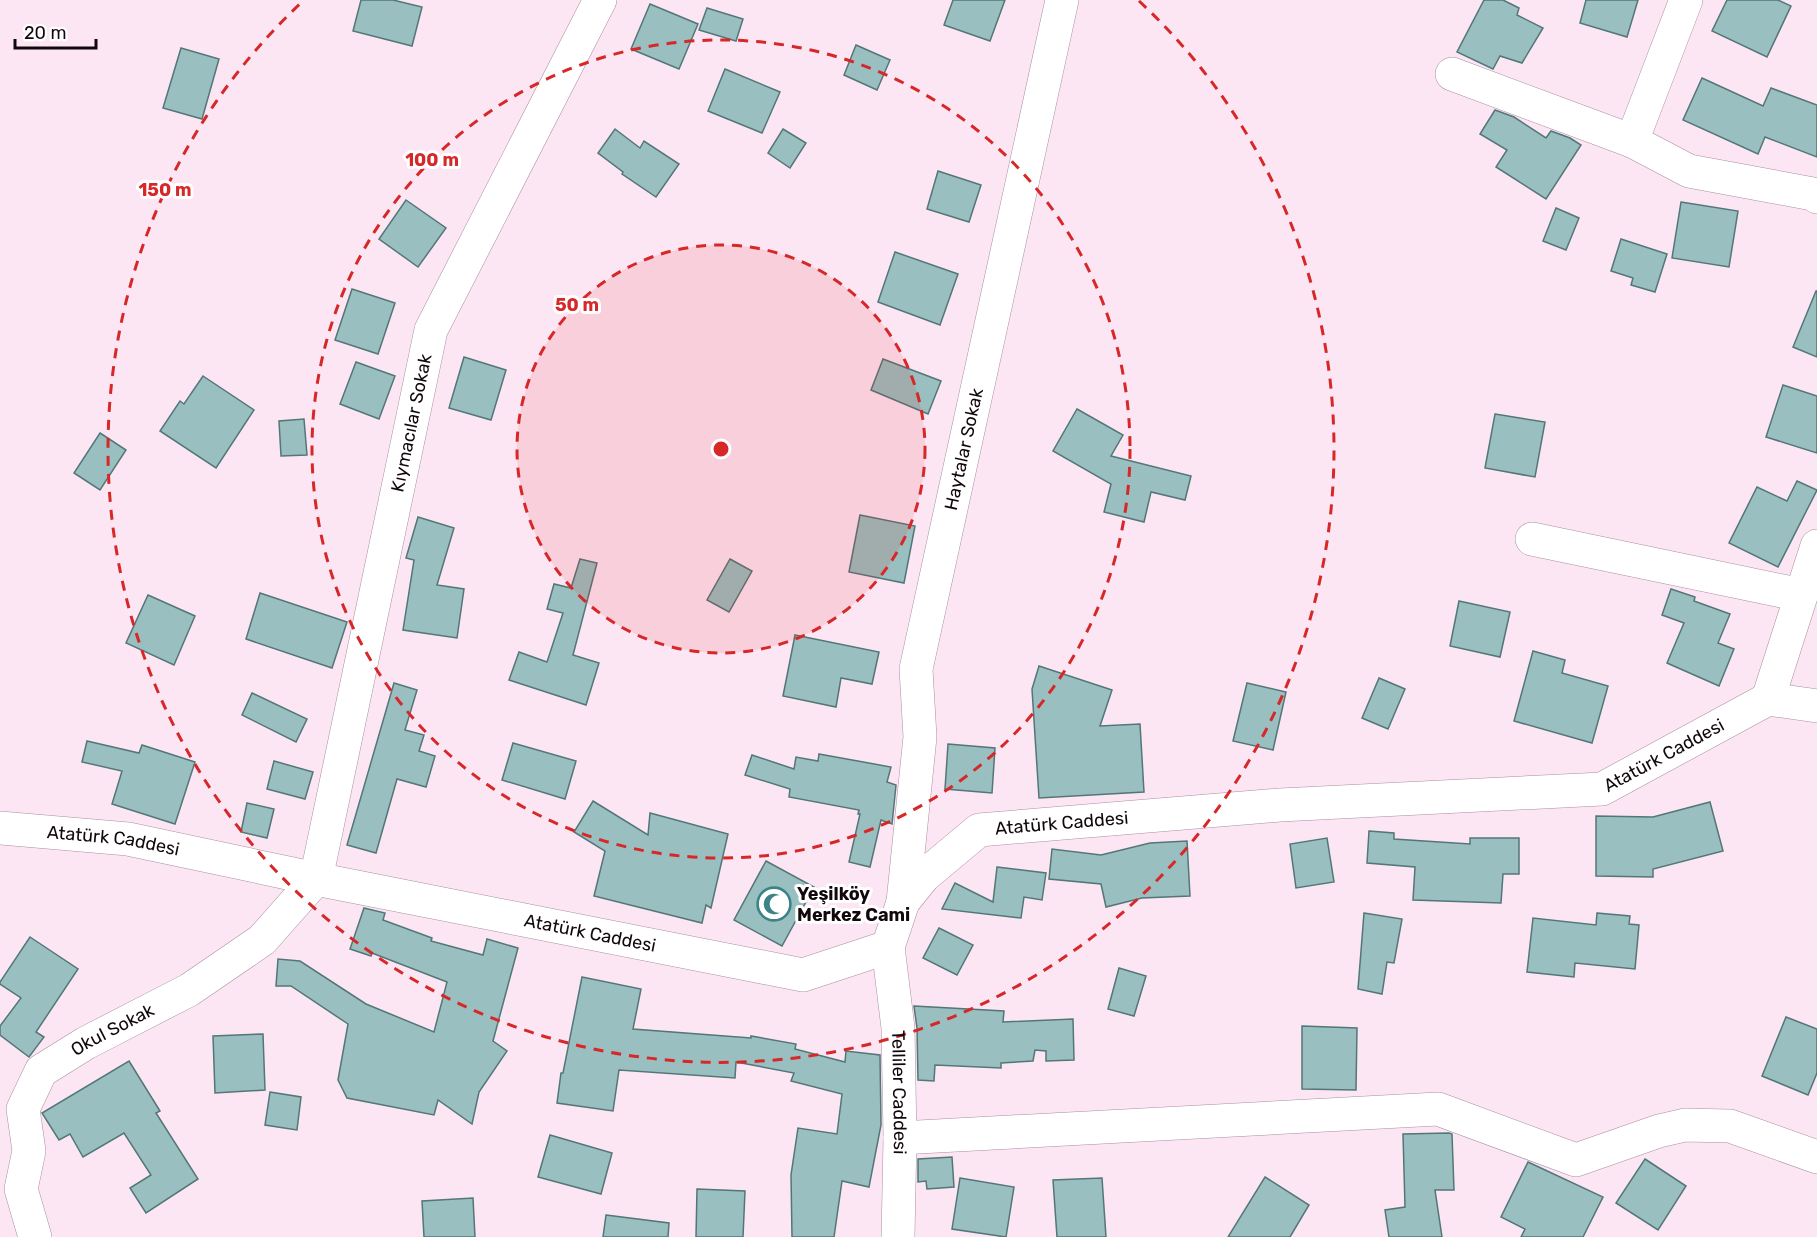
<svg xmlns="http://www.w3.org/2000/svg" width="1817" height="1237" font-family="Rubik,sans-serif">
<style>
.building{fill:#9abfc0;stroke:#537677;stroke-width:1.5}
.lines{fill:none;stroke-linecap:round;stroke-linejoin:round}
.minor-casing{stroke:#a98fa0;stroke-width:34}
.minor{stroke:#fff;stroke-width:33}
.ring{fill:none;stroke:#d62828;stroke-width:3;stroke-dasharray:10 8}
.labels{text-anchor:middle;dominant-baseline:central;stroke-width:6;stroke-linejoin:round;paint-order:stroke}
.street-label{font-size:18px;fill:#11080e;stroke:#fff}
.poi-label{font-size:18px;font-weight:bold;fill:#11080e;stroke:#fff;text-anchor:start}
.centre{fill:#d62828;stroke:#fff;stroke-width:3}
.ring-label{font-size:18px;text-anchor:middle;font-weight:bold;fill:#d62828;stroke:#fff;stroke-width:6;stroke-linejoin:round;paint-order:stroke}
</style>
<rect width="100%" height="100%" fill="#fde6f4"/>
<!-- building -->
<g class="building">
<polygon points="361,0 393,0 422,7 412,46 353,31"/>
<polygon points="953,0 1005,0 990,41 944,25"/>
<polygon points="1484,0 1503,0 1519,8 1517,15 1543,28 1522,63 1500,56 1493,69 1457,52"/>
<polygon points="1586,0 1638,0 1627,37 1580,23"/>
<polygon points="1727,0 1778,0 1791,6 1767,57 1712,31"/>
<polygon points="650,4 698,24 679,69 631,49"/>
<polygon points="707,8 743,19 736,41 699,30"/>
<polygon points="856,45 890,60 877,90 844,75"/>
<polygon points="181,48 219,59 202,119 163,108"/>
<polygon points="725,69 780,92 762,133 708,111"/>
<polygon points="1702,78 1763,106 1771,88 1817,105 1817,157 1765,137 1758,154 1683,120"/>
<polygon points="1495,110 1514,117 1546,138 1551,131 1570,138 1581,145 1546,199 1496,167 1507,150 1480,134"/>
<polygon points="615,129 640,148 644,141 679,164 656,197 622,174 623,172 598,153"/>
<polygon points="783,129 806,143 790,168 768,153"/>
<polygon points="938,171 981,185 969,222 927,209"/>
<polygon points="406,200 446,228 418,267 379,239"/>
<polygon points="1681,202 1738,211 1729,267 1672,258"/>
<polygon points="1556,208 1579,218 1566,250 1543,241"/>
<polygon points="1621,239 1667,254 1655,292 1631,285 1633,278 1611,271"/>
<polygon points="895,252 958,274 940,325 878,302"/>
<polygon points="352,289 395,303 378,354 335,340"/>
<polygon points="1816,291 1817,291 1817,357 1793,347"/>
<polygon points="464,357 506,370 491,420 449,408"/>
<polygon points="883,359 941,381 928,414 871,390"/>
<polygon points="356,362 395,376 379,419 340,404"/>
<polygon points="203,376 254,410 216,468 160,431 180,401 184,404"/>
<polygon points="1783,385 1817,396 1817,453 1766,437"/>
<polygon points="1077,409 1123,435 1111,456 1191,476 1185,500 1151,492 1144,522 1104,512 1111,484 1053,451"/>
<polygon points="1495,414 1545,422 1535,477 1485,468"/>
<polygon points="304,419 307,455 281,456 279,421"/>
<polygon points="100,433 126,450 100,490 74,473"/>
<polygon points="1797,481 1817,490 1778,567 1729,543 1757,487 1787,501"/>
<polygon points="860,515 915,526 904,583 849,572"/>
<polygon points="418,517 454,528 437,585 464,589 457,638 403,630 414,560 406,558"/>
<polygon points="580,559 597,563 573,655 599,663 586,705 509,680 519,652 547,662 563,613 547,609 554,584 571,588"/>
<polygon points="730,559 752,571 729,612 707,600"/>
<polygon points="1671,589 1695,597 1694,601 1730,614 1718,643 1734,649 1719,686 1667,663 1684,623 1662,615"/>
<polygon points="260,593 347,622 332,668 246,639"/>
<polygon points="148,595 195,616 174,665 126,643"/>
<polygon points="1459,601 1510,612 1500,657 1450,646"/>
<polygon points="795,635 879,652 872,684 841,678 836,707 783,696"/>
<polygon points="1533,651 1565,660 1562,673 1608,686 1592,743 1514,721"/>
<polygon points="1039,666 1112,690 1100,726 1140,724 1144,792 1039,798 1032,689"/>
<polygon points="1379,678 1405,689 1388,729 1362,718"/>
<polygon points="394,683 417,690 405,730 424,735 419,751 435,756 426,787 397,779 376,853 347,845"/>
<polygon points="1247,683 1286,692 1273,750 1233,741"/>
<polygon points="252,693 307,719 296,742 242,715"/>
<polygon points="87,741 139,753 142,745 195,762 175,824 112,804 122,771 82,762"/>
<polygon points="513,743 576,761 565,799 502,780"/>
<polygon points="948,744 995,748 992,793 945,789"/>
<polygon points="819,754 891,767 887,782 896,785 892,824 881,820 870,867 849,862 860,814 858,814 859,810 789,797 790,789 745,775 752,755 794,769 796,757 818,761"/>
<polygon points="274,761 313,772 305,799 267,789"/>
<polygon points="593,801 648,835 650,813 728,834 711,908 706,905 702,923 594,896 605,851 574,832"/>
<polygon points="1710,802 1723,851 1653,869 1653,877 1596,876 1596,816 1653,817"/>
<polygon points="247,803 274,809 267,838 241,832"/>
<polygon points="1369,831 1394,833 1394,839 1470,844 1470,838 1519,838 1519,874 1503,874 1501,903 1413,900 1415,867 1367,863"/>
<polygon points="1327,838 1334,882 1296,888 1290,844"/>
<polygon points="1187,841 1190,896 1142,898 1106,907 1101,884 1049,879 1052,849 1101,855 1150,843"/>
<polygon points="766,861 814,887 782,946 734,920"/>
<polygon points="997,867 1046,873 1042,900 1024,897 1021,918 942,909 955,883 993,902"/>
<polygon points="364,908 385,913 383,920 432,938 431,941 483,955 487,939 518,948 493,1041 507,1051 479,1092 472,1124 438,1100 434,1115 347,1098 338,1080 348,1024 291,986 276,986 278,959 300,961 366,1004 434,1032 447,982 372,953 371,956 350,949"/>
<polygon points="1364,913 1402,919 1394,963 1387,962 1382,994 1358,989"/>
<polygon points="1597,913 1630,916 1629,924 1639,925 1635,969 1575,963 1574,977 1527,972 1533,918 1596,925"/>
<polygon points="939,928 973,945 957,975 923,958"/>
<polygon points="30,937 78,969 36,1032 44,1037 29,1057 0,1035 0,1026 21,998 0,984 0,982"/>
<polygon points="1119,968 1146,976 1134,1016 1108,1009"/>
<polygon points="582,977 641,989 633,1029 751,1038 751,1036 796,1044 795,1049 845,1062 846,1051 880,1055 881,1125 869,1187 842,1181 834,1237 792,1237 791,1175 798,1128 837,1134 842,1094 791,1081 794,1073 736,1062 735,1078 619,1070 613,1111 557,1103 561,1073 563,1073"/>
<polygon points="914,1006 1004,1011 1003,1022 1073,1019 1074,1060 1046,1061 1046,1051 1035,1050 1033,1061 1001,1063 1001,1068 935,1065 934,1081 918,1080 917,1028"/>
<polygon points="1786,1017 1817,1029 1817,1073 1808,1095 1762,1076"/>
<polygon points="1302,1026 1357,1028 1356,1090 1302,1089"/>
<polygon points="263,1034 265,1090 215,1093 213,1036"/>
<polygon points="129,1061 160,1111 156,1113 198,1179 146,1213 130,1188 151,1175 124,1133 83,1157 70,1134 59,1140 42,1113"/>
<polygon points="270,1092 301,1097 297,1130 265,1125"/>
<polygon points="1449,1133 1452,1134 1454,1190 1435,1190 1442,1237 1389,1237 1385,1210 1405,1207 1403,1134"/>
<polygon points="550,1135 612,1153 601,1194 538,1177"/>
<polygon points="952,1157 954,1187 927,1189 926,1181 918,1182 918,1159"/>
<polygon points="1645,1159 1686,1186 1658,1230 1616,1203"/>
<polygon points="1528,1162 1603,1197 1583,1237 1521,1237 1525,1229 1501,1217"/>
<polygon points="1265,1177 1309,1205 1290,1237 1228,1237"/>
<polygon points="960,1178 1014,1187 1006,1237 952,1229"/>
<polygon points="1102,1178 1106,1237 1057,1237 1053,1180"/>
<polygon points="697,1189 745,1191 743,1237 696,1237"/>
<polygon points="473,1198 475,1237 424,1237 422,1201"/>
<polygon points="606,1215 669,1223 668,1237 603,1237"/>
</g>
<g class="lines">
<defs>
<g id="minor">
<polyline points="1686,0 1632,141 1689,171 1813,194 1817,197"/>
<polyline points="1452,74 1632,141"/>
<polyline points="1532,539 1801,595"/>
<polyline points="1768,699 1817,546"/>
<path id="s1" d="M 0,828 L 128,839 L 316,879 L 803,975 L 888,947 L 903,902 L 924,876 L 979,830 L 1280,805 L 1602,789 L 1768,699 L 1817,706"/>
<path id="s2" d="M 903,902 L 920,737 L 916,669 L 1062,0"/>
<path id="s3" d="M 888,947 L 898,1028 L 900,1138 L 898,1237"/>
<polyline points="900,1138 1438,1109 1576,1160 1659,1131 1685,1125 1730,1126 1817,1157"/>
<path id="s4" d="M 35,1237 L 21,1189 L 29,1151 L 23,1109 L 41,1071 L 86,1043 L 189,990 L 262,940 L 316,879 L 431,330 L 600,0"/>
</g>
</defs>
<!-- minor casing -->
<use href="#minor" class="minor-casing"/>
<!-- minor -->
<use href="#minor" class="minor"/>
</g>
<!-- distance rings -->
<circle cx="721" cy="449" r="204" fill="#d62828" fill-opacity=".12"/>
<g class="ring">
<circle cx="721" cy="449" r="204"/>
<circle cx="721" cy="449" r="409"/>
<path d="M1139 1A613 613 0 1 1 303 1"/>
</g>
<!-- icons -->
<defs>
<symbol id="mosque-ring" viewBox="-11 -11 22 22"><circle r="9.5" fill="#fff" stroke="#3b8387" stroke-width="1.5"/><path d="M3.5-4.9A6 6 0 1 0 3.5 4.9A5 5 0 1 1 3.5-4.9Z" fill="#3b8387"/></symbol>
</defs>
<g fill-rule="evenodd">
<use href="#mosque-ring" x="755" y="885" width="38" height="38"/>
</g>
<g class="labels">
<!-- street labels -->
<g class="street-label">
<text stroke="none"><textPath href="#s4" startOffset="978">Kıymacılar Sokak</textPath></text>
<text stroke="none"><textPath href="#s2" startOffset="459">Haytalar Sokak</textPath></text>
<text stroke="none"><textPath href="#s1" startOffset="1754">Atatürk Caddesi</textPath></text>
<text stroke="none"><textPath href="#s1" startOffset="1142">Atatürk Caddesi</textPath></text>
<text stroke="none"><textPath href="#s1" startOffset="114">Atatürk Caddesi</textPath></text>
<text stroke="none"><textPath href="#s1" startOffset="600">Atatürk Caddesi</textPath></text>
<text stroke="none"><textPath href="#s4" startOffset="256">Okul Sokak</textPath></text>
<text stroke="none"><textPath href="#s3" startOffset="146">Telliler Caddesi</textPath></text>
</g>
<!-- poi labels -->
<g class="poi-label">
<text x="797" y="894">Yeşilköy<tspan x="797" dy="21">Merkez Cami</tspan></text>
</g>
</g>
<circle cx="721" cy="449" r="9" class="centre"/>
<g class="ring-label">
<text x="432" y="166">100 m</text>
<text x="165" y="196">150 m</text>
<text x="577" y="311">50 m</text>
</g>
<!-- scale -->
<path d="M15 39v9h81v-9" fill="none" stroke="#11080e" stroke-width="3"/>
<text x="24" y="39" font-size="18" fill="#11080e" stroke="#ffffff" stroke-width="4.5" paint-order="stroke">20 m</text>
</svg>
